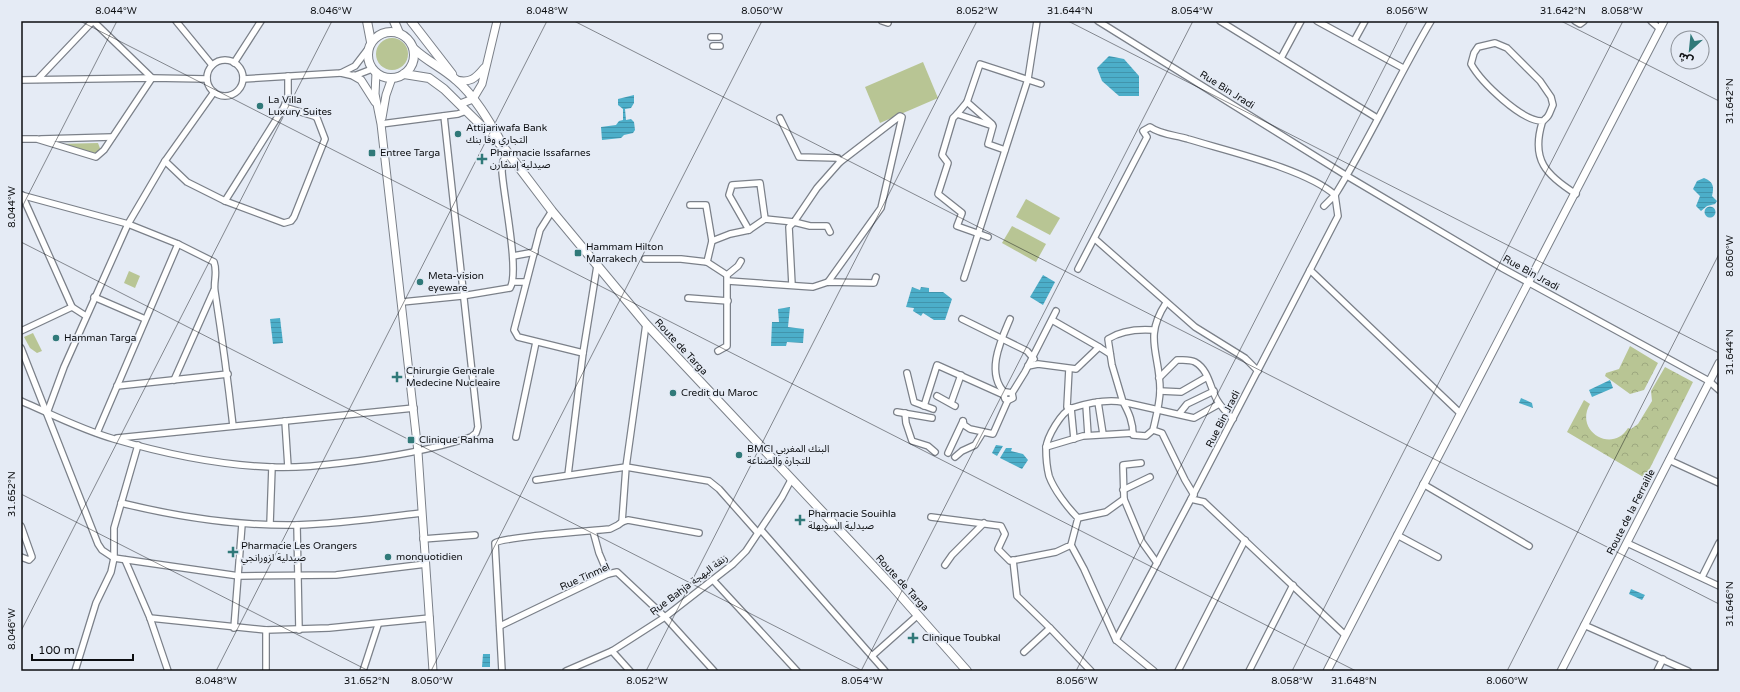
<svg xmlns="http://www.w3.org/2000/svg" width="1740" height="692" font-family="'Varela Round','Noto Sans Arabic',sans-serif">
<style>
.green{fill:#b8c594}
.park{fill:url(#park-crowns)}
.water{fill:url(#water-rules)}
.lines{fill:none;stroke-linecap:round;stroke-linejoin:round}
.minor-casing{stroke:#7b8089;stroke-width:8}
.tertiary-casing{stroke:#7b8089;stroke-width:9}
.secondary-casing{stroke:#7b8089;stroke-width:10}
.minor{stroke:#fff;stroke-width:5.5}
.tertiary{stroke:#fff;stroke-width:7}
.secondary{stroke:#fff;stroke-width:8}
.ticks{fill:none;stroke:#0c0e11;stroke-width:1;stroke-opacity:0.45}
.poi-dot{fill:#307979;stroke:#e5ebf5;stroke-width:1.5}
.labels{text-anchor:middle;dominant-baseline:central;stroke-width:3.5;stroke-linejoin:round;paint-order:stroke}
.street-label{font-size:10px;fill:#0c0e11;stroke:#e5ebf5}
.poi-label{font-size:10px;fill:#0c0e11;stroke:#e5ebf5;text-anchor:start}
.neatline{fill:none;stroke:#0c0e11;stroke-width:1.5}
.ticks-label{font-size:10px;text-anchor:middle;fill:#0c0e11}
</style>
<defs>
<pattern id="park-crowns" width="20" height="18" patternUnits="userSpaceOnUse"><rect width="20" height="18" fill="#b8c594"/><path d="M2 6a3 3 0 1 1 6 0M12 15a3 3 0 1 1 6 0" fill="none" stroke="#9da87f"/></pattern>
<pattern id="water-rules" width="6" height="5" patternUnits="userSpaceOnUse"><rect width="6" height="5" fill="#4caec9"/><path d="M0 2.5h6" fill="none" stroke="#4194ac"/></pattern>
</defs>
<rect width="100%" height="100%" fill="#e5ebf5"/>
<!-- green -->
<g class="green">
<circle cx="392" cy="54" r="16"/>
<polygon points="923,62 938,98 880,123 865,87"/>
<polygon points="98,143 101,151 96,156 56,144"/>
<polygon points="1026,199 1060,218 1050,235 1016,217"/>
<polygon points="1012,226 1046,244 1036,262 1002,243"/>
<polygon points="129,271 140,276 135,288 124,283"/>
<polygon points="33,333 42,351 37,353 30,348 24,337"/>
</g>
<!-- park -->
<g class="park">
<polygon points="1630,346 1658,363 1644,390 1630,394 1605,376 1606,373 1619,369"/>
<path d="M 1665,367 L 1693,382 L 1645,478 L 1567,432 L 1584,400 L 1590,404 C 1574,431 1612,454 1628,428 L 1631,429 L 1638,424 L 1652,401 L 1651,391 Z"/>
</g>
<!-- water -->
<g class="water">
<polygon points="1109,56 1124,59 1139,76 1139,96 1119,96 1102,81 1097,68"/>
<polygon points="634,95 634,103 631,108 625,109 626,120 631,119 634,122 635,130 633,133 624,135 621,138 602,140 601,127 616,125 619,121 623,120 623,109 618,105 618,99"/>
<path d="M 1704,178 C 1714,182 1714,187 1712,196 L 1717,201 L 1715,204 L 1707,206 L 1701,211 L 1696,206 L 1700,196 L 1693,189 L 1697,181 Z"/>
<circle cx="1710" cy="212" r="5.5"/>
<polygon points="1043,275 1055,282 1043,305 1030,297"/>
<polygon points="912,287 920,290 921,287 929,288 929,292 943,292 952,299 945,320 934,320 923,313 921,316 913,311 914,308 906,307"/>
<polygon points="790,307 788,327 804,329 803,343 787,342 786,346 771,346 772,322 779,322 778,309"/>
<polygon points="280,318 283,343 273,344 270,319"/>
<polygon points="1610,380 1613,388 1592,397 1589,390"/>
<polygon points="1521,398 1532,403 1533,408 1519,403"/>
<polygon points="996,445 1003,446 997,456 992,453"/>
<polygon points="1006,448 1012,448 1011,451 1023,454 1028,460 1022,469 1000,458"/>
<polygon points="1631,589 1645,595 1642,600 1629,594"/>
<polygon points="483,654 490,654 490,667 482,667"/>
</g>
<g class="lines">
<defs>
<g id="minor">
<polyline points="176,21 212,65"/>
<polyline points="882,21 888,23"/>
<polyline points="1098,21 1347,176 1502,268 1709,381 1719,390"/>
<polyline points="1220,21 1377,118"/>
<polyline points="1317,21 1403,68"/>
<polyline points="1575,21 1580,24 1584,21"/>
<polyline points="1651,21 1660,29"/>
<polyline points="711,37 719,37"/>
<polyline points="1354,41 1365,21"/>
<polyline points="713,46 720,46"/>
<polyline points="1281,58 1301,21"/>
<circle cx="225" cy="78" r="18"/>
<polyline points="234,63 261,21"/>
<polyline points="341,73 354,76 372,69"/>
<polyline points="38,79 93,21"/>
<polyline points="243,79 341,73 355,66 368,49"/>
<polyline points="21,80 152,78 207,79"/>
<polyline points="967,102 992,124"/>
<polyline points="957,114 953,118 942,155 948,163 938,194 962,213 957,226 988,237"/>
<path d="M 1543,121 C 1522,122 1481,82 1471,64 L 1474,53 L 1478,47 L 1495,43 L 1507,48 L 1540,81 L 1551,97 L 1553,105 C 1551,109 1550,113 1548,116 C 1546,119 1543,120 1542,123 C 1531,160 1546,175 1576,194"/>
<polyline points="381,124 458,114 466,111"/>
<polyline points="21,139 37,139 96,157 104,150 152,78 93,21"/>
<polyline points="41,139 112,137"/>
<polyline points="1005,150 988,144 993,126 957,114 967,102 980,64 1041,84"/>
<polyline points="165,161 187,182 225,201 284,223 291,221 294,217 325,139 317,118 314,116 284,107"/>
<path d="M 21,195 L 128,224 L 178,244 L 214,262 C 218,273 213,282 215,292 C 222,337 228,381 233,426"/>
<polyline points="22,195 72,307 86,316"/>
<polyline points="225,201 284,107 288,95 288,76"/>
<polyline points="690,205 706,205 712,241"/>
<polyline points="552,211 540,230 514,330 518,337 583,353"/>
<polyline points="749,230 729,195 732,185 760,183 765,219"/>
<polyline points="1095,239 1195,327 1245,358 1258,371"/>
<polyline points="513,256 535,252"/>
<polyline points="645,259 681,259 707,262 727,275"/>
<polyline points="707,262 712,241 730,234 749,230 765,219 794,222 817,188 840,162 838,158 799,157 780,118"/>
<path d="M 1078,269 L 1147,137 L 1143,131 L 1150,127 C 1161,135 1176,135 1188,139 C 1227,151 1306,169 1335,195 L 1324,206"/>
<polyline points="1310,270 1460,413"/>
<polyline points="964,278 1028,79 1037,21"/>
<polyline points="728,281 813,287 828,282 874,283 876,277"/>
<polyline points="513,282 526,282"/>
<polyline points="828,282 881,208 902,117 900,116 896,119 840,162"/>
<polyline points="792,285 789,227 794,222 810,226 827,226 830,232"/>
<polyline points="94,297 145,319"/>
<polyline points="688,298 728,301"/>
<path d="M 402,302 L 462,296 L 510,288 C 520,273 503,193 502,171 L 503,161 L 508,153"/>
<polyline points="962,319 1027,351 1034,359"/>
<polyline points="1052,320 1099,347"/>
<path d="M 1153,330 C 1137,329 1122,330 1108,339 L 1112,365 L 1123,402 L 1194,418 L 1219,404"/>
<polyline points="21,331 72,307"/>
<polyline points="21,348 98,544 102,550 114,558 239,576 336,575 426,564"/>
<polyline points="718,351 727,346 727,275 738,266 741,261"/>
<polyline points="1028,366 1038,364 1076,369 1099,347 1110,354"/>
<polyline points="1069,369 1067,407 1071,408 1074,439"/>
<polyline points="907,373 914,402 933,409"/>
<path d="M 1159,378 L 1177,360 C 1182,360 1190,359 1195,362 C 1209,370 1210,388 1217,400 C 1221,407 1227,413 1233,419"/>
<polyline points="174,380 214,290"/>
<polyline points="117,386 228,374"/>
<polyline points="1160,391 1181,392 1207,377"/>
<path d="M 1005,393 C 985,373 1001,340 1010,319"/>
<polyline points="1012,393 1006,392 1004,396 1005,399 1009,400 1013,398 1012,393 1025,372 1056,311"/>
<polyline points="937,396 955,406"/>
<path d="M 21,401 C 51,414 82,430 114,439 C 165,454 218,465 271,467 C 294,468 318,466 341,463 C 385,458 428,451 471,437 L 476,433 L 478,427 L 444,116"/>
<polyline points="1098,402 1103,434"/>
<polyline points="951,403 961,375"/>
<polyline points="1086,405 1088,435"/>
<polyline points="924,406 937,365 1004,395"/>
<polyline points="897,412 932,418"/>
<polyline points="47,413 64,367 128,224 165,161 214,92"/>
<polyline points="905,413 906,423 912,441 928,446 935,452"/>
<polyline points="1179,414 1187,404 1214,391"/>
<polyline points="285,421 288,467"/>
<polyline points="963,421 964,425 970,429 993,434 1008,400"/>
<polyline points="1153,430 1162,433 1185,480 1194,495"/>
<polyline points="97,433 178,244"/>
<polyline points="516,437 536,342"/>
<polyline points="117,438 414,408"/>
<polyline points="1046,447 1083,436 1133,433"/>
<polyline points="948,453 963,421"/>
<polyline points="955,457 962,451 975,445 983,432"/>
<polyline points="1669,460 1719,483"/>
<polyline points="568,475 583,353 597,266"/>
<polyline points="536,480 626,467 709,481 719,489 758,533"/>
<polyline points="1423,484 1529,546"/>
<polyline points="1123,490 1150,477"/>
<polyline points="1124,499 1142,542 1157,563"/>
<path d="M 1191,499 L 1338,216 L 1335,195 C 1370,139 1397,78 1431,21"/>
<path d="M 121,503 C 178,517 237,526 296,525 C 338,524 380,518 421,513"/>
<path d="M 931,517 L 1001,526 L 1005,534 L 998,549 L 1010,561 L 1056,552 L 1071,545 L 1078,518 C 1068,508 1054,490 1049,476 C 1047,468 1046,456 1046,448 C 1047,437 1061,412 1072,408 C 1088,403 1106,399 1123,402 C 1129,413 1133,422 1133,435 L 1146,436 L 1153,430 C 1156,417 1160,403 1160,390 C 1160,353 1143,338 1166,303"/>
<polyline points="1078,518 1106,512 1124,499 1123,465 1141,463"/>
<polyline points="622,522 628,520 699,533"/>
<polyline points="270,524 272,467"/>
<polyline points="297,525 299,630"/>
<polyline points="21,526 32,557 29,560 21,557"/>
<polyline points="761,530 885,671"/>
<polyline points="593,531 599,553 608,574"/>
<polyline points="1397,535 1438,557"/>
<polyline points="423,539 475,535"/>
<polyline points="1627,543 1719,586"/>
<polyline points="1071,545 1084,569 1116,640"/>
<polyline points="125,560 150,618 168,671"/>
<polyline points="1013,560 1017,596 1050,628"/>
<polyline points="945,565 952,555 984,523"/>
<polyline points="1702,577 1719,543"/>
<polyline points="713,580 797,671"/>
<polyline points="150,618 266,630 329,628 430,618"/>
<polyline points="1584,625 1688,671"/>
<polyline points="500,626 608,574 617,572 665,617 714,671"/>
<polyline points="234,628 242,524"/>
<polyline points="612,651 630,671"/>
<polyline points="1024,652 1050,628 1091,671"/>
<polyline points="872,656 918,615"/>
<polyline points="75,671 96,603 111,572 114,558 114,528 138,445"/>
<polyline points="266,671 266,630"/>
<polyline points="363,671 378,625"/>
<path d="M 502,671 L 495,543 C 502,537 593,531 610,529 L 618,525 L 622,522 L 626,467 L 646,324"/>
<polyline points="566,671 612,651 665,617 733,564 746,551 782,497 791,480"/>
<polyline points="1154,671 1116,640 1191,499 1204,502 1345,635"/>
<polyline points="1178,671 1245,540"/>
<polyline points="1249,671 1293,585"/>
<polyline points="1657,671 1663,659"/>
</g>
<g id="tertiary">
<polyline points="376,73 375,94 381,124 418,452 433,671"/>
<polyline points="354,76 361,80 375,102"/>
<path d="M 456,80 C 470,83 475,79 484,68"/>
<polyline points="460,104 473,99 482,84 497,21"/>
<polyline points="382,118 386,95 392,78"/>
<polyline points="1327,671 1664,21"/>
<polyline points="1561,671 1719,363"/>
</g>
<g id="secondary">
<polyline points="367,21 371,42"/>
<polyline points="394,21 399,33"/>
<polyline points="411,21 452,74"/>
<circle cx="391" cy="55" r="23"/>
<path d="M 414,49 C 428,62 443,68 456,80 C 474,95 489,121 501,142"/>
<polyline points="404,74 429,78 444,89 505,149 552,211 646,324 892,586 967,671"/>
</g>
</defs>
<!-- minor casing -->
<use href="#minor" class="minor-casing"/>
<!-- tertiary casing -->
<use href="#tertiary" class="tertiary-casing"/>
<!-- secondary casing -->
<use href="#secondary" class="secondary-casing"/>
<!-- minor -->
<use href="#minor" class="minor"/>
<!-- tertiary -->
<use href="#tertiary" class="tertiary"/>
<!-- secondary -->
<use href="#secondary" class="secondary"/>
</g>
<!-- ticks -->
<path class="ticks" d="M 80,21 L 1356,671M 574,21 L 1719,604M 1068,21 L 1719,353M 1561,21 L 1719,101M 21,209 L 117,21M 21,242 L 863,671M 21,494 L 369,671M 21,631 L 332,21M 216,671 L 547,21M 431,671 L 762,21M 646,671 L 977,21M 861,671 L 1193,21M 1076,671 L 1408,21M 1292,671 L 1623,21M 1507,671 L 1719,254"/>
<!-- markers -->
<g class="poi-dot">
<circle cx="260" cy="106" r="4"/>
<circle cx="458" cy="134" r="4"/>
<rect x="368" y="149" width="8" height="8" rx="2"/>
<path d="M480 153h4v4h4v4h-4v4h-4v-4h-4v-4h4z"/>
<rect x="574" y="249" width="8" height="8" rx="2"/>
<circle cx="420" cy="282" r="4"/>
<circle cx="56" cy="338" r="4"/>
<path d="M395 371h4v4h4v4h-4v4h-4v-4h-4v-4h4z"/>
<circle cx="673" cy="393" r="4"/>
<rect x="407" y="436" width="8" height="8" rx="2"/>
<circle cx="739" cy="455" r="4"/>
<path d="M798 514h4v4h4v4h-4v4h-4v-4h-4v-4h4z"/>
<path d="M231 546h4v4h4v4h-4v4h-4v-4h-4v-4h4z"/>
<circle cx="388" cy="557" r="4"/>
<path d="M911 632h4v4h4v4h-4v4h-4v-4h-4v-4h4z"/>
</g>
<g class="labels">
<!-- street labels -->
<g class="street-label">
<text transform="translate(1227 90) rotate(32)">Rue Bin Jradi</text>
<text transform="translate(1531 273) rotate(29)">Rue Bin Jradi</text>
<text transform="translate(681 347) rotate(47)">Route de Targa</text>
<text transform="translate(1223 419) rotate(-63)">Rue Bin Jradi</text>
<text transform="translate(1631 512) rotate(-63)">Route de la Ferraille</text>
<text transform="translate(585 577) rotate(-24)">Rue Tinmel</text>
<text transform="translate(902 583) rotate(47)">Route de Targa</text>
<text transform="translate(689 585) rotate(-37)">Rue Bahja زنقة البهجة</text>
</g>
<!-- poi labels -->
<g class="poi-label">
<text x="268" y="100">La Villa<tspan x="268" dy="12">Luxury Suites</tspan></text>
<text x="466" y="128">Attijariwafa Bank<tspan x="466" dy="12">التجاري وفا بنك</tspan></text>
<text x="380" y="153">Entree Targa</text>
<text x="490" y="153">Pharmacie Issafarnes<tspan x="490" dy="12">صيدلية إسفارن</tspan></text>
<text x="586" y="247">Hammam Hilton<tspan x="586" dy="12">Marrakech</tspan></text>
<text x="428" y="276">Meta-vision<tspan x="428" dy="12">eyeware</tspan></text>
<text x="64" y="338">Hamman Targa</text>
<text x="406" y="371">Chirurgie Generale<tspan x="406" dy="12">Medecine Nucleaire</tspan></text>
<text x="681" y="393">Credit du Maroc</text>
<text x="419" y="440">Clinique Rahma</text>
<text x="747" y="449">BMCI البنك المغربي<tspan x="747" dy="12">للتجارة والصناعة</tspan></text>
<text x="808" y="514">Pharmacie Souihla<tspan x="808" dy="12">صيدلية السويهلة</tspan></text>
<text x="241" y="546">Pharmacie Les Orangers<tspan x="241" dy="12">صيدلية لزورانجي</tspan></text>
<text x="396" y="557">monquotidien</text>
<text x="922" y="638">Clinique Toubkal</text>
</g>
</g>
<!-- border -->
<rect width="1740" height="692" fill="none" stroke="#e5ebf5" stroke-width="44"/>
<!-- north arrow -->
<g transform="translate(1690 50) rotate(207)"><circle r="19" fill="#e5ebf5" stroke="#8e939a"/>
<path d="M0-3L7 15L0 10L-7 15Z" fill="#307979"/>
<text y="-6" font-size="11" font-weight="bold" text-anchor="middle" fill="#0c0e11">ش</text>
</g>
<!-- scale -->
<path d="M32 654v6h101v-6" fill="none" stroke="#0c0e11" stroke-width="2"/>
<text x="38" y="654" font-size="12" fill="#0c0e11" stroke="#e5ebf5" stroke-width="3" paint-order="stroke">100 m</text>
<rect x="22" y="22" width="1696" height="648" class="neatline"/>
<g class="ticks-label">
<text x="116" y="14">8.044°W</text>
<text x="331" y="14">8.046°W</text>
<text x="547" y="14">8.048°W</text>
<text x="762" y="14">8.050°W</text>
<text x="977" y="14">8.052°W</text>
<text x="1070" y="14">31.644°N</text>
<text x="1192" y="14">8.054°W</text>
<text x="1407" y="14">8.056°W</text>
<text x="1563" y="14">31.642°N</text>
<text x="1622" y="14">8.058°W</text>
<text transform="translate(1729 101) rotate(-90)" y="4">31.642°N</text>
<text transform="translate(11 207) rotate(-90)" y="4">8.044°W</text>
<text transform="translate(1729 256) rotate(-90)" y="4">8.060°W</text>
<text transform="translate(1729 352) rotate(-90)" y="4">31.644°N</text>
<text transform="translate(11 494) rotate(-90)" y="4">31.652°N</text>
<text transform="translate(1729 604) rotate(-90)" y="4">31.646°N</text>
<text transform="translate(11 629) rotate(-90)" y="4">8.046°W</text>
<text x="216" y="684">8.048°W</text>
<text x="367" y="684">31.652°N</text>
<text x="432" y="684">8.050°W</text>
<text x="647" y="684">8.052°W</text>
<text x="862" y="684">8.054°W</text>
<text x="1077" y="684">8.056°W</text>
<text x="1292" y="684">8.058°W</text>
<text x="1354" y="684">31.648°N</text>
<text x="1507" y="684">8.060°W</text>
</g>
</svg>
